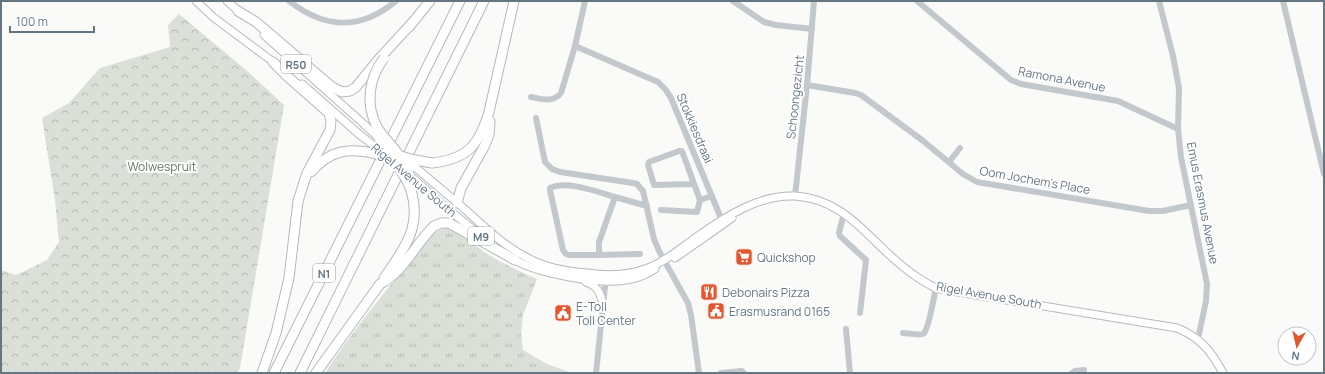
<svg xmlns="http://www.w3.org/2000/svg" width="1325" height="374" font-family="Manrope,sans-serif">
<style>
.grass{fill:url(#grass-tufts)}
.park{fill:url(#park-crowns)}
.lines{fill:none;stroke-linecap:round;stroke-linejoin:round}
.major-casing{stroke:#b5babe;stroke-width:9}
.highway-casing{stroke:#b4b9bd;stroke-width:11}
.minor{stroke:#c3c8cc;stroke-width:6}
.major{stroke:#fff;stroke-width:7}
.highway{stroke:#fff;stroke-width:9}
.major-bridge-casing{stroke:#b5babe;stroke-width:9;stroke-linecap:butt}
.highway-bridge-casing{stroke:#b4b9bd;stroke-width:11;stroke-linecap:butt}
.major-bridge{stroke:#fff;stroke-width:7}
.highway-bridge{stroke:#fff;stroke-width:9}
.labels{text-anchor:middle;dominant-baseline:central;stroke-width:4;stroke-linejoin:round;paint-order:stroke}
.shield{fill:#fff;stroke:#939fa8;stroke-width:1}
.shield-label{font-size:11px;font-weight:bold;fill:#657683}
.street-label{font-size:12px;fill:#657683;stroke:#fff}
.park-label{font-size:12px;fill:#687a64;stroke:#fff}
.poi-label{font-size:12px;fill:#657683;stroke:#fff;text-anchor:start}
</style>
<defs>
<pattern id="grass-tufts" width="24" height="20" patternUnits="userSpaceOnUse"><rect width="24" height="20" fill="#dadfd7"/><path d="M3 7l-1-3M5 7V3M7 7l1-3M15 17l-1-3M17 17v-4M19 17l1-3" fill="none" stroke="#b4b9b4"/></pattern>
<pattern id="park-crowns" width="20" height="18" patternUnits="userSpaceOnUse"><rect width="20" height="18" fill="#dadfd7"/><path d="M2 6a3 3 0 1 1 6 0M12 15a3 3 0 1 1 6 0" fill="none" stroke="#b4b9b4"/></pattern>
</defs>
<rect width="100%" height="100%" fill="#fafaf8"/>
<!-- grass -->
<path class="grass" d="M 447,228 C 458,230 478,248 489,255 C 504,264 520,272 537,279 L 523,315 L 521,334 L 523,350 L 547,364 L 572,373 L 325,373 C 358,323 396,278 434,233 L 441,229 Z"/>
<!-- park -->
<polygon class="park" points="179,14 246,70 284,105 240,368 238,373 1,373 1,270 16,275 47,260 59,242 55,200 42,118 69,103 100,68 170,47 168,25"/>
<g class="lines">
<defs>
<g id="major">
<polyline points="196,1 213,17 276,64"/>
<polyline points="227,1 242,14"/>
<polyline points="264,35 366,126"/>
<polyline points="302,84 360,135"/>
<path d="M 415,167 C 429,179 443,191 458,203 C 485,227 511,255 547,266 C 560,270 573,272 587,273 C 608,276 628,276 648,268 C 667,261 682,247 698,236 C 725,217 760,194 795,196 C 851,199 874,250 917,277 C 923,281 929,285 936,288 C 941,289 947,290 952,291 L 1177,328 C 1201,338 1211,351 1223,373"/>
<polyline points="410,176 449,210 485,239"/>
<path d="M 512,258 C 534,273 599,285 626,280 C 637,279 647,274 655,269"/>
<polyline points="675,258 732,218"/>
<path d="M 586,282 C 598,286 600,293 603,304"/>
</g>
<g id="highway">
<polyline points="238,11 256,22 332,87 342,92 350,91 356,87 378,60 412,23"/>
<polyline points="409,27 430,1"/>
<path d="M 432,163 C 468,159 479,145 489,112 L 514,1"/>
<path d="M 311,172 C 330,150 349,147 376,154"/>
<polyline points="457,203 461,188 484,147 489,135 490,121"/>
<path d="M 384,278 C 404,249 422,228 411,190"/>
<polyline points="262,373 276,333 289,278 298,201 307,173 330,130 331,121 329,113 287,76 273,62"/>
<polyline points="274,373 460,1"/>
<polyline points="300,373 484,1"/>
<path d="M 316,373 L 380,284 C 404,272 415,244 434,226 L 441,223 L 449,223 L 515,260"/>
</g>
</defs>
<!-- major casing -->
<use href="#major" class="major-casing"/>
<!-- highway casing -->
<use href="#highway" class="highway-casing"/>
<!-- minor -->
<g class="minor">
<path d="M 289,1 C 325,29 360,31 396,1"/>
<polyline points="733,1 764,22 776,25 812,29"/>
<polyline points="917,1 1011,80 1021,84 1118,101 1178,129"/>
<polyline points="1159,1 1173,56 1179,88 1178,129 1181,157 1207,284 1206,301 1198,339"/>
<polyline points="1283,1 1324,174"/>
<polyline points="575,46 658,82 666,90 671,98 723,223"/>
<polyline points="807,85 855,93 861,95 922,140 963,174 977,182 1149,211 1163,211 1191,205"/>
<path d="M 531,97 C 542,99 553,103 561,93 L 575,46 L 585,1"/>
<polyline points="536,118 545,162 552,169 560,172 633,183 637,184 643,191 654,239 659,251 688,303 691,315 699,373"/>
<polyline points="949,162 960,148"/>
<polyline points="694,184 654,185 648,165 649,162 679,151 682,151 700,200 712,196"/>
<polyline points="795,196 807,85 814,1"/>
<polyline points="661,210 697,212 700,200"/>
<polyline points="844,213 839,233 840,236 866,260 860,313"/>
<polyline points="640,254 599,255 599,242 615,197 647,206"/>
<path d="M 599,255 L 569,255 L 566,254 L 563,250 L 550,190 L 550,188 C 567,180 598,192 615,197"/>
<polyline points="846,329 850,373"/>
<path d="M 903,333 C 907,333 922,336 924,333 C 929,328 934,296 936,288"/>
<polyline points="596,373 606,277"/>
<polyline points="721,373 742,371 744,373"/>
<polyline points="1072,373 1075,371 1084,370"/>
</g>
<!-- major -->
<use href="#major" class="major"/>
<!-- highway -->
<use href="#highway" class="highway"/>
<defs>
<g id="major-bridge">
<polyline points="366,126 382,141"/>
<polyline points="360,135 381,151"/>
</g>
<g id="highway-bridge">
<path d="M 384,58 C 369,78 365,104 377,127 C 383,137 392,145 398,154 C 403,161 406,169 410,176"/>
<polyline points="379,138 406,179 411,190"/>
<polyline points="377,148 410,159 432,163"/>
<polyline points="376,154 393,162 415,167"/>
</g>
</defs>
<!-- major-bridge casing -->
<use href="#major-bridge" class="major-bridge-casing"/>
<!-- highway-bridge casing -->
<use href="#highway-bridge" class="highway-bridge-casing"/>
<!-- major-bridge -->
<use href="#major-bridge" class="major-bridge"/>
<!-- highway-bridge -->
<use href="#highway-bridge" class="highway-bridge"/>
</g>
<!-- icons -->
<defs>
<symbol id="supermarket-square" viewBox="-11 -11 22 22"><rect x="-9" y="-9" width="18" height="18" rx="4" fill="#e4572e" stroke="#fff"/><path d="M-6-5.5h2.5l.6 2H6L4.5 2H-2.5L-4.4-4H-6ZM-1.5 3.2a1.3 1.3 0 1 0 .1 0ZM3 3.2a1.3 1.3 0 1 0 .1 0Z" fill="#fff"/></symbol>
<symbol id="restaurant-square" viewBox="-11 -11 22 22"><rect x="-9" y="-9" width="18" height="18" rx="4" fill="#e4572e" stroke="#fff"/><path d="M-5-6h1v4h1v-4h1v4h1v-4h1v5L-1.5 .5V6h-2V.5L-5-1ZM5-6V6H3V1.5H1.5Q1.5-4 5-6Z" fill="#fff"/></symbol>
<symbol id="civic-square" viewBox="-11 -11 22 22"><rect x="-9" y="-9" width="18" height="18" rx="4" fill="#e4572e" stroke="#fff"/><path d="M-.6-6.5H3V-4.5H.6V-3L4-1V1h2V6H-6V1h2V-1L-.6-3ZM-1.2 2.5V6h2.4V2.5Z" fill="#fff"/></symbol>
</defs>
<g fill-rule="evenodd">
<use href="#supermarket-square" x="734" y="247" width="20" height="20"/>
<use href="#restaurant-square" x="699" y="282" width="20" height="20"/>
<use href="#civic-square" x="706" y="301" width="20" height="20"/>
<use href="#civic-square" x="553" y="303" width="20" height="20"/>
</g>
<g class="labels">
<!-- shield labels -->
<g class="shield">
<rect x="281" y="55" width="30" height="18" rx="3"/>
<rect x="468" y="227" width="26" height="18" rx="3"/>
<rect x="313" y="264" width="22" height="18" rx="3"/>
</g>
<g class="shield-label">
<text x="296" y="64">R50</text>
<text x="481" y="236">M9</text>
<text x="324" y="273">N1</text>
</g>
<!-- street labels -->
<g class="street-label">
<text transform="translate(1062 79) rotate(11)">Ramona Avenue</text>
<text transform="translate(795 97) rotate(-84)">Schoongezicht</text>
<text transform="translate(695 128) rotate(67)">Stokkiesdraai</text>
<text transform="translate(414 180) rotate(40)">Rigel Avenue South</text>
<text transform="translate(1035 180) rotate(10)">Oom Jochem's Place</text>
<text transform="translate(1203 203) rotate(79)">Emus Erasmus Avenue</text>
<text transform="translate(989 295) rotate(10)">Rigel Avenue South</text>
</g>
<!-- park labels -->
<g class="park-label">
<text x="162" y="166">Wolwespruit</text>
</g>
<!-- poi labels -->
<g class="poi-label">
<text x="757" y="257">Quickshop</text>
<text x="722" y="292">Debonairs Pizza</text>
<text x="576" y="306">E-Toll<tspan x="576" dy="14">Toll Center</tspan></text>
<text x="729" y="311">Erasmusrand 0165</text>
</g>
</g>
<!-- border -->
<rect width="1325" height="374" fill="none" stroke="#657683" stroke-width="4"/>
<!-- north arrow -->
<g transform="translate(1297 346) rotate(188)"><circle r="19" fill="#ffffff" stroke="#c1c8cd"/>
<path d="M0-3L7 15L0 10L-7 15Z" fill="#e4572e"/>
<text y="-6" font-size="11" font-weight="bold" text-anchor="middle" fill="#657683">N</text>
</g>
<!-- scale -->
<path d="M10 26v6h84v-6" fill="none" stroke="#657683" stroke-width="2"/>
<text x="16" y="26" font-size="12" fill="#657683" stroke="#ffffff" stroke-width="3" paint-order="stroke">100 m</text>
</svg>
